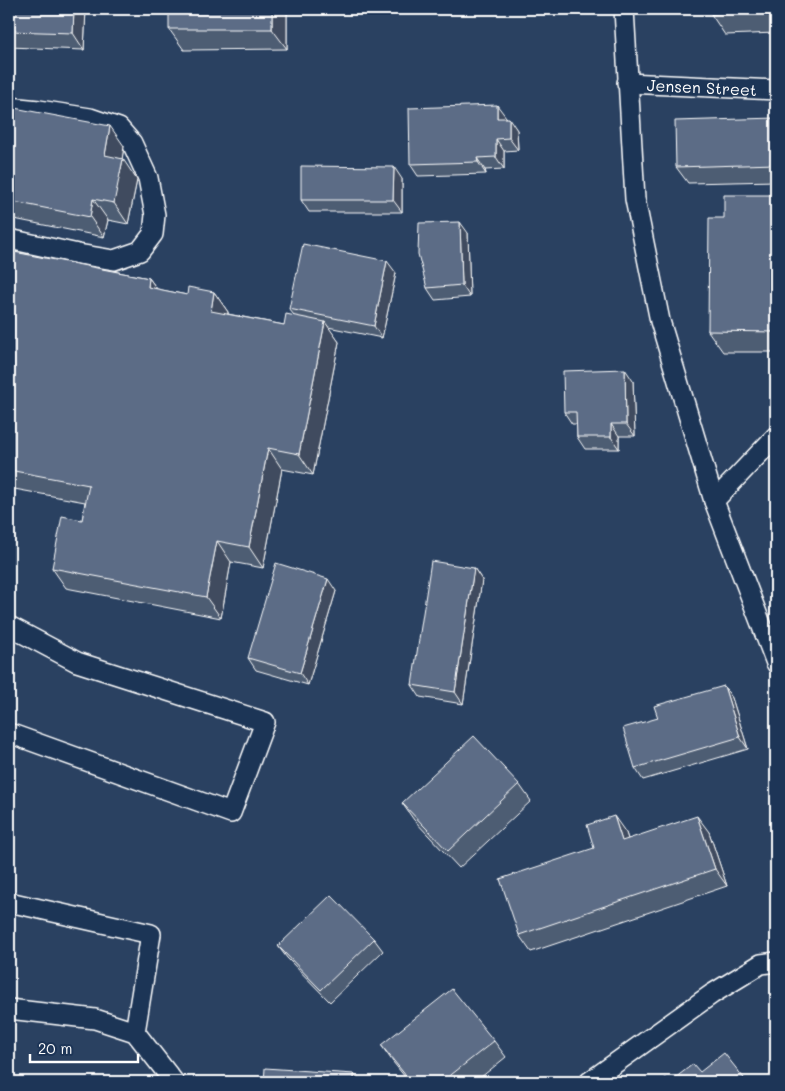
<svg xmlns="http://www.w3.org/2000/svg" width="785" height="1091" font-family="Mali,sans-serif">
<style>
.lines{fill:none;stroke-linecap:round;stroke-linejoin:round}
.service-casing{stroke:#fff;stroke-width:22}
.service{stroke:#1d3557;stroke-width:19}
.wall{fill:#4e5d73;stroke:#fff}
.shaded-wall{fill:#404c5e;stroke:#fff}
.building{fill:#5b6c86;stroke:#fff}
.labels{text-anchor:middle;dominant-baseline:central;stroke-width:5;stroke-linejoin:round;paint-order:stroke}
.street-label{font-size:16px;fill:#fff;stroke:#1d3557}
</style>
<rect width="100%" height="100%" fill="#2a4161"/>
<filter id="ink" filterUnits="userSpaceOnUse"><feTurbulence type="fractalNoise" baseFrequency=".02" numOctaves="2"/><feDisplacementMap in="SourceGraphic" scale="10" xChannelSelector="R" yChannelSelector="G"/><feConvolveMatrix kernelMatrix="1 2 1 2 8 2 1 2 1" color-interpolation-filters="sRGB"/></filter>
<g filter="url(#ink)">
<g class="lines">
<defs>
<g id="service">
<polyline points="624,9 635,199 660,321 714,501 776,663"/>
<path id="s1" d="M 627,83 L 776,90"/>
<polyline points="9,107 39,110 90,118 119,128 132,143 148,178 155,215 153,234 140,251 114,260 78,254 9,239"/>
<polyline points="714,501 776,436"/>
<polyline points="9,626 77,662 265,722 231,813 9,733"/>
<polyline points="9,902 151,934 135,1032"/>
<polyline points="9,1009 95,1019 135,1032 174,1082"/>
<polyline points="589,1082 712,994 761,964 776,962"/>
</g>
</defs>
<!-- service casing -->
<use href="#service" class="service-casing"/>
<!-- service -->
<use href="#service" class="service"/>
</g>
<!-- wall -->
<g class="wall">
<polygon points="9,9 86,9 84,50 9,47"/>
<polygon points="287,9 287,49 184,50 169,29"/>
<polygon points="776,9 776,33 725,35 711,14"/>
<polygon points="9,107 124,146 122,159 137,180 128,224 108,220 104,237 9,218"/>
<polygon points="506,117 517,130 518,150 504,151 504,169 485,170 486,174 418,176 410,164"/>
<polygon points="776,118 776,181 688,183 676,167"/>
<polygon points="402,179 402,212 309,212 301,200"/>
<polygon points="776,195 776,352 723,352 708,331 724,218"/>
<polygon points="468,233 470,297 435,300 427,288"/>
<polygon points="9,251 149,278 157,289 187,295 214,292 228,312 228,314 284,325 294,315 289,309 396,273 382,338 328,327 339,342 313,475 282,469 263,568 231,562 221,618 66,588 52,568 82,520 85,502 9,488"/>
<polygon points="633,381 635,436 619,436 619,449 585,449 577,437 577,424 572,424 564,412"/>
<polygon points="474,568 482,580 463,704 420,697 412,685"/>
<polygon points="336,591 308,685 256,670 248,658"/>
<polygon points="724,686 732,698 748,749 643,780 635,768 658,718"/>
<polygon points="519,784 531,801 459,868 414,820 402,803"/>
<polygon points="709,832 727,886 531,952 519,935 594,848 626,833 628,839"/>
<polygon points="374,939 383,951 330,1002 287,958 278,946"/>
<polygon points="494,1041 506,1057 475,1082 409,1082 393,1062 381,1045"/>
</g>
<!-- shaded-wall -->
<g class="shaded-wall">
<polygon points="74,9 86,9 84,50 73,33"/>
<polygon points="272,9 287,9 287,49 272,29"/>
<polygon points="497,105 506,117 506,130 497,118"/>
<polygon points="509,118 517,130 518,150 509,138"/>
<polygon points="110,126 124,146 120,174 123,159 137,180 128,224 114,203 105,155"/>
<polygon points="496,139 504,151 504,169 496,157"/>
<polygon points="477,158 485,170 486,174 478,162"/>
<polygon points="394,167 402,179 402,212 393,200"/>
<polygon points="93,199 108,220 104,237 90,217"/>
<polygon points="460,222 468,233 470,297 462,285"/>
<polygon points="387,261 396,273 382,338 374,326"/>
<polygon points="149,278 164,299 148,287"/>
<polygon points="214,292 228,312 225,331 211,311"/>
<polygon points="325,322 339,342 313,475 299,454"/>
<polygon points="625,369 633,381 635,436 626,424"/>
<polygon points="611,424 619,436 619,449 611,437"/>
<polygon points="268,448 282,469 263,568 249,547"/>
<polygon points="217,541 231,562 221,618 206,597"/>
<polygon points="474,568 482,580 463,704 455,692"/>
<polygon points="328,579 336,591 308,685 300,673"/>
<polygon points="724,686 732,698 748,749 740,737"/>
<polygon points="614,816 626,833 634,858 622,841"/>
<polygon points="697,816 709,832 727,886 715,869"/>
<polygon points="354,1074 360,1082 354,1082"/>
</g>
<!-- building -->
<g class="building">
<polygon points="9,9 74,9 73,33 9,31"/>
<rect x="169" y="9" width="103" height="20"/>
<polygon points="710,9 776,9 776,11 711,14"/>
<polygon points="497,105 497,118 509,118 509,138 496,139 496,157 477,158 478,162 410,164 409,108"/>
<polygon points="9,107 110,126 105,155 123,159 114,203 93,199 90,217 9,201"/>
<polygon points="776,118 776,164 676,167 675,121"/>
<polygon points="301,166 394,167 393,200 301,200"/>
<polygon points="724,195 776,195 776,332 708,331 709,218 724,218"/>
<polygon points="460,222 462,285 427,288 418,254 419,223"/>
<polygon points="303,244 387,261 374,326 289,309"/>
<polygon points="9,251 149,278 148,287 187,295 188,287 214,292 211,311 284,325 286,314 325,322 299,454 268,448 249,547 217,541 206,597 52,568 62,516 82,520 89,485 9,470"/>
<polygon points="625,369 626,424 611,424 611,437 577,437 576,412 564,412 563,371"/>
<polygon points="431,561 474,568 455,692 412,685"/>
<polygon points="276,563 328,579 300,673 248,658"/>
<polygon points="724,686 740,737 635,768 623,728 658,718 654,706"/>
<polygon points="474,736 519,784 448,851 402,803"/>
<polygon points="614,816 622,841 697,816 715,869 519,935 500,879 594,848 587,825"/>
<polygon points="331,895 374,939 321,990 278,946"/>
<polygon points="452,989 494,1041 442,1082 411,1082 381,1045"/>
<polygon points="724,1053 747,1082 670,1082 693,1064 700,1072"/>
<polygon points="265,1068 354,1074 354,1082 264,1082"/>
<polygon points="666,1078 669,1082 661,1082"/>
</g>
</g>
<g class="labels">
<!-- street labels -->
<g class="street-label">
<text stroke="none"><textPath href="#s1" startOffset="75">Jensen Street</textPath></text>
</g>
</g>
<!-- margin -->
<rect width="785" height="1091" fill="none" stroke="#1d3557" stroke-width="30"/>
<rect x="15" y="15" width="755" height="1061" fill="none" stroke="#fff" stroke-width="2" filter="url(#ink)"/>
<!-- scale -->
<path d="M30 1054v8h108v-8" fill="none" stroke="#ffffff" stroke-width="2.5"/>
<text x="38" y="1054" font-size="15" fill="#ffffff" stroke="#1d3557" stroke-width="4" paint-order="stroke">20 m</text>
</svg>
